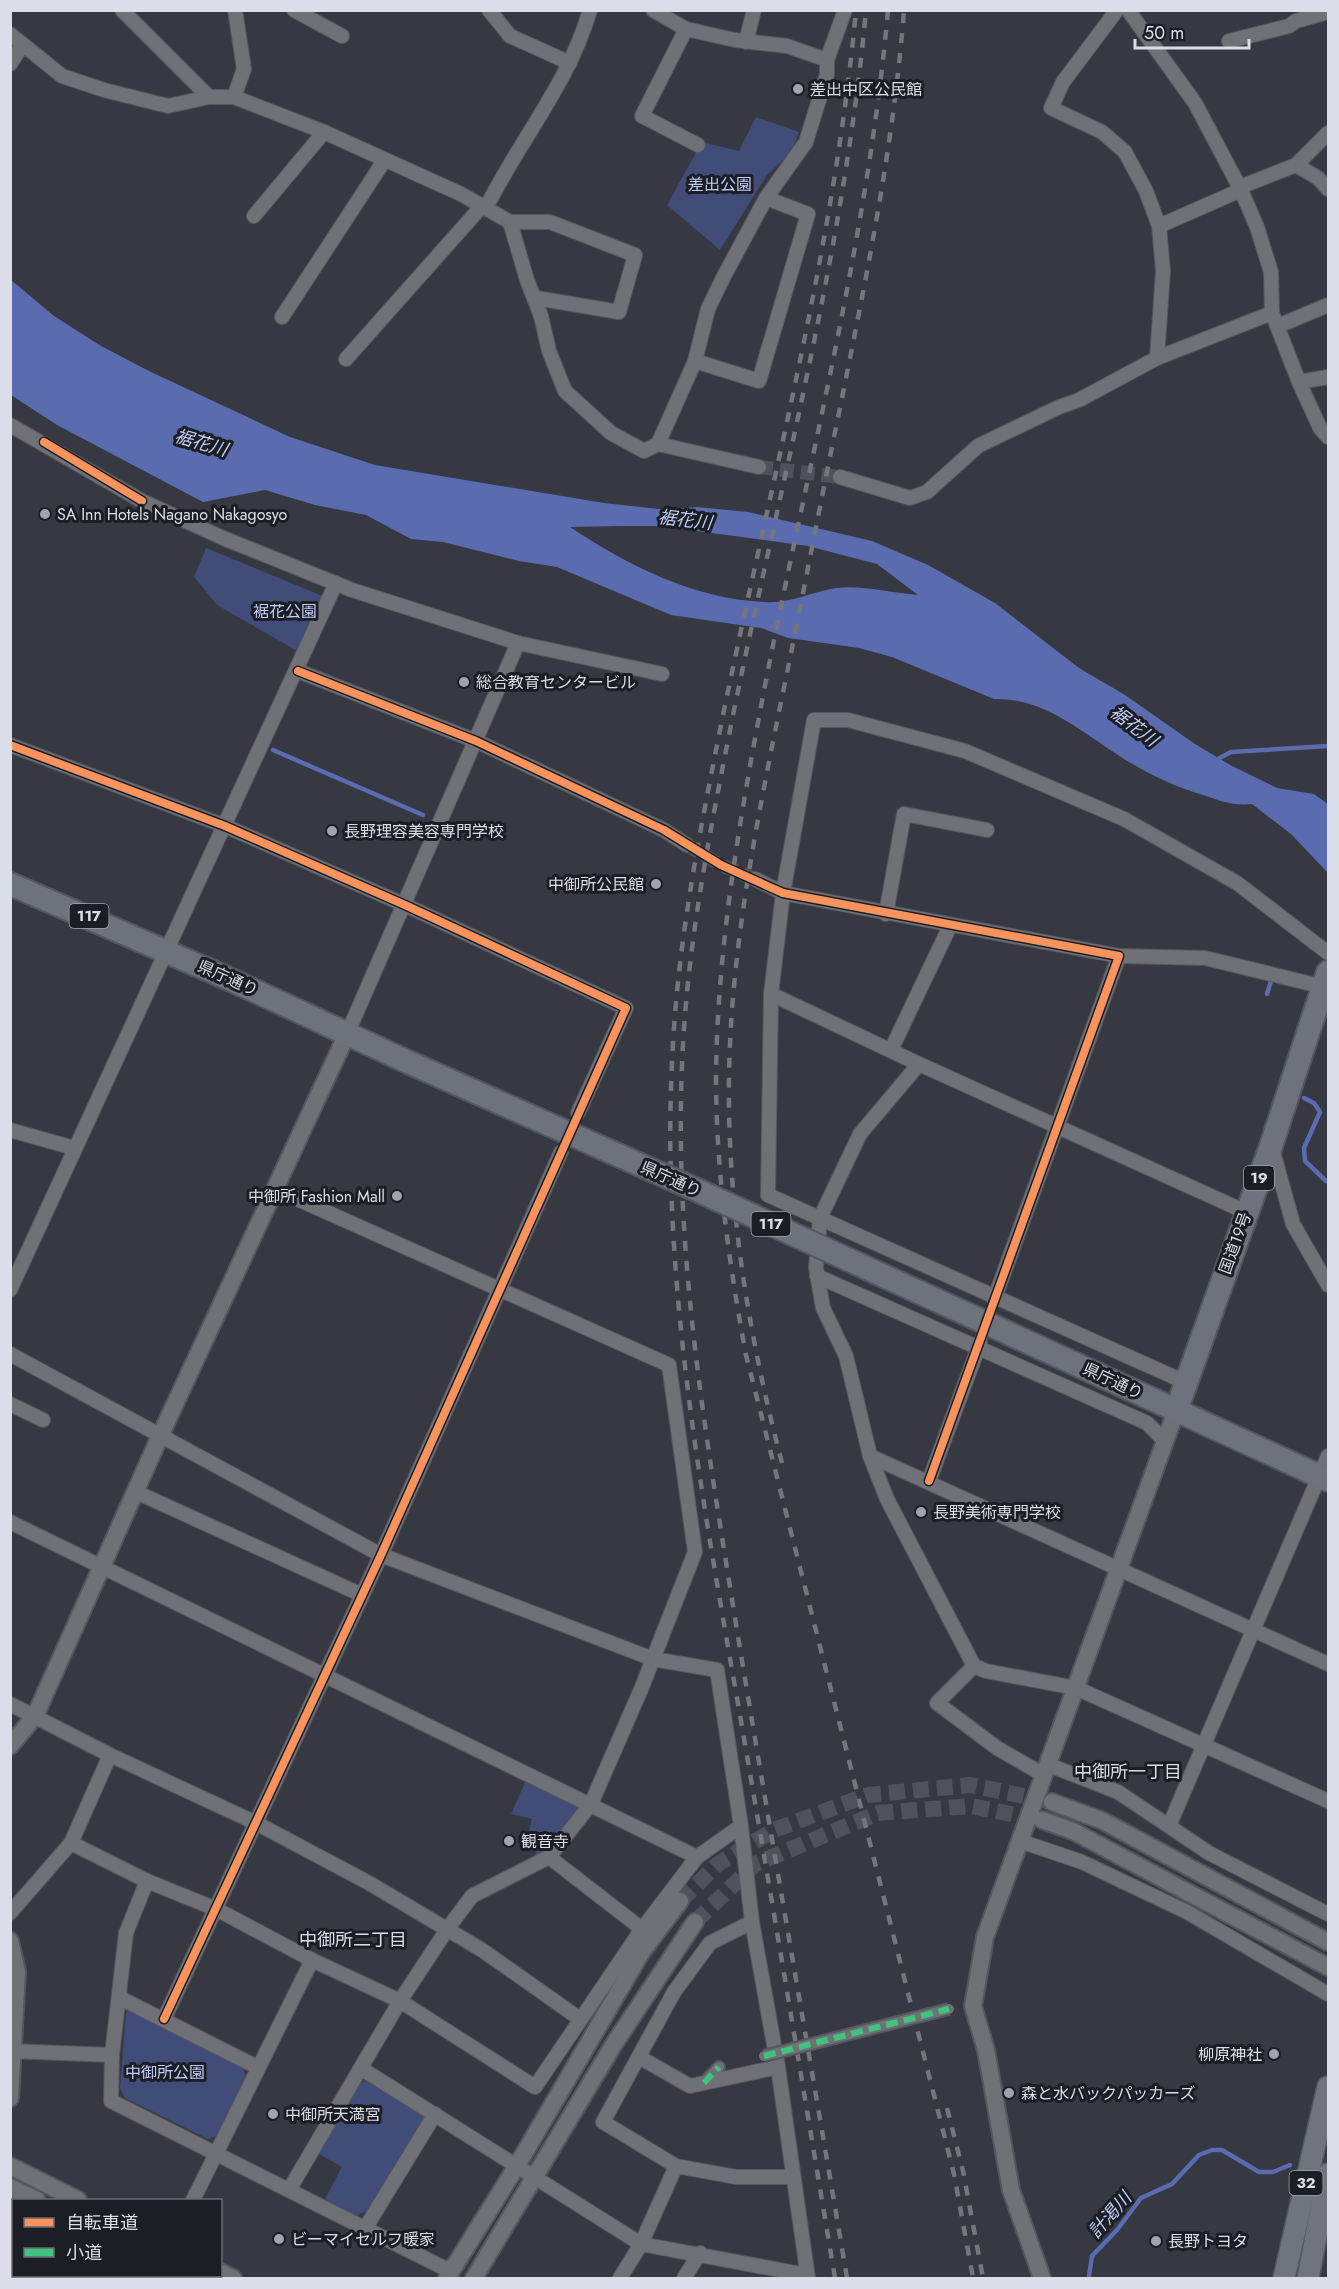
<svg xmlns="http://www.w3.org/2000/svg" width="1339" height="2289" font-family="Jost,'Noto Sans JP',sans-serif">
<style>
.green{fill:#414c79}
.water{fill:#5b6bb0;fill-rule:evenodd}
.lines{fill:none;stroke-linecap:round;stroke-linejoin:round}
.stream{stroke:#5b6bb0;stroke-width:4.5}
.minor-tunnel{stroke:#4f525a;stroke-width:14;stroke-dasharray:14 7;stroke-linecap:butt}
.tertiary-tunnel{stroke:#4f525a;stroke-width:16;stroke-dasharray:16 8;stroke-linecap:butt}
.pedestrian-casing{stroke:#54575e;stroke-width:14}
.minor-casing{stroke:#54575e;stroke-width:16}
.tertiary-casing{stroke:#54575e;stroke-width:20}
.primary-casing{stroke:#54575e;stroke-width:24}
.trunk-casing{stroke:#54575e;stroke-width:26}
.pedestrian{stroke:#6f7177;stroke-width:10}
.minor{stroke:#6f7177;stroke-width:14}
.tertiary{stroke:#6f7177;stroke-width:16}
.primary{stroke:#70747d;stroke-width:21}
.trunk{stroke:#6e727c;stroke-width:22}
.rail{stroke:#74767c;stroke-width:4.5;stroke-dasharray:10 10;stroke-linecap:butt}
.pedestrian-bridge-casing{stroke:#54575e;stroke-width:14;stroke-linecap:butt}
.trunk-bridge-casing{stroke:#54575e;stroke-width:26;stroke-linecap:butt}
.pedestrian-bridge{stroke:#6f7177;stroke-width:10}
.trunk-bridge{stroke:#6e727c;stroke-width:22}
.quiet{stroke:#40c37c;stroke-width:6;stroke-dasharray:12 6;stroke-linecap:butt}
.cycleway-casing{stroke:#1c1e25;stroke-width:11}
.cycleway{stroke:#f8935d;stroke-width:8}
.poi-dot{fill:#a1a4ae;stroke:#1c1e25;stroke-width:2}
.labels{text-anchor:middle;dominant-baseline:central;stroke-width:6;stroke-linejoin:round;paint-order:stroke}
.shield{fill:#1c1e25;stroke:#a2a4ae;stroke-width:1.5}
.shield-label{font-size:15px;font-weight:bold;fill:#dbdee8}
.poi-label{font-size:16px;fill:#dbdee8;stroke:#1c1e25;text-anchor:start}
.park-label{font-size:16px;fill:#c2cdf7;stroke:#1c1e25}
.street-label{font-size:16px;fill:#dbdee8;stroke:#1c1e25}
.water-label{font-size:18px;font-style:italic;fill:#c2cdf7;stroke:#1c1e25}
.neighbourhood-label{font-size:18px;fill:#dbdee8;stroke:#1c1e25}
</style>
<rect width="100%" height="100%" fill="#363941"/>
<!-- green -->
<g class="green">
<polygon points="756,117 799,132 791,153 767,175 720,250 667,205 702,142 739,151"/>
<polygon points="206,548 325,597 299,652 217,605 194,577"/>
<polygon points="527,1778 582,1807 545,1854 535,1855 542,1838 529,1831 532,1819 511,1814"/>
<polygon points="132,2010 242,2066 246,2076 216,2136 208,2139 125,2098 120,2088 126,2012"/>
<polygon points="368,2081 422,2113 424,2123 368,2210 357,2216 325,2199 342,2167 319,2154 359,2083"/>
</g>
<!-- water -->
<path class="water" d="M 11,280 L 54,316 L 101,346 L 151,372 L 290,437 L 375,465 L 604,503 L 668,510 L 697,507 L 748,512 L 872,541 L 928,565 L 995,603 L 1079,668 L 1125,695 L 1195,744 L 1232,766 L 1277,788 L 1314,794 L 1328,804 L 1328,873 L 1291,834 L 1252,804 C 1234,806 1220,801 1203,795 C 1175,787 1149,774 1124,759 C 1084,734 1044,697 994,699 L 892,657 L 859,648 L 788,638 L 761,628 L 671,615 L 557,567 L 519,561 L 443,542 L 411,539 L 366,515 L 315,505 L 265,490 L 203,502 L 57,425 L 11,395 ZM 622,526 L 660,526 L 808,546 L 877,564 L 918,595 C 891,593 863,585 836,588 C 811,592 790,604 764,602 C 694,599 627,565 570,527 Z"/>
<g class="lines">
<!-- stream -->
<g class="stream">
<polyline points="273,750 423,815"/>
<polyline points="1214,761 1231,752 1328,746"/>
<polyline points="1267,994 1271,981"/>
<polyline points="1304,1098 1314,1103 1320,1112 1304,1148 1305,1161 1326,1181"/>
<polyline points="1089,2276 1092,2256 1117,2230 1141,2198 1172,2184 1199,2155 1212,2150 1222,2150 1259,2172 1273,2172 1290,2165"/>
</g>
<!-- minor-tunnel -->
<g class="minor-tunnel">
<polyline points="759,467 840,477"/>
<polyline points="687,845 721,865 755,879"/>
<polyline points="980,1343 994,1300"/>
</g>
<!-- tertiary-tunnel -->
<g class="tertiary-tunnel">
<polyline points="680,1901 718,1864 774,1830 868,1795 970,1785 1048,1801"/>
<polyline points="695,1922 755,1864 878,1813 971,1806 1041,1820"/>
</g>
<defs>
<polyline id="pedestrian" points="704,2083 719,2067"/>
<g id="minor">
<polyline points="122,10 209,97 234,97 324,132 461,194 510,222 550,222 635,255 619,312 536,298"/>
<polyline points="294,10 342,36"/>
<polyline points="489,10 510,36 570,63"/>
<polyline points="1117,10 1063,82 1051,108 1102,132 1125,152 1146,191 1159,226 1163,271 1157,358"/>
<polyline points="1128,10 1195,103 1241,190 1257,227 1271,272 1272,313 1299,382 1320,428 1328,437"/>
<polyline points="686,29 642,116 698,145"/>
<polyline points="10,34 62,76 104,90 168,106 209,97"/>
<polyline points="1229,41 1289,26 1296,21 1328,12"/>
<polyline points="746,42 754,10"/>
<polyline points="827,60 845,10"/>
<polyline points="10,64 22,46"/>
<polyline points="234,97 244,69 235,10"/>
<polyline points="1296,165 1318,178 1328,189"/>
<polyline points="1240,187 1296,165 1328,133"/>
<path d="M 486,208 C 519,141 569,83 590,10"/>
<polyline points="254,216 324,132"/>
<polyline points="510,222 527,280 541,316 549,351 565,391 611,433 644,451 658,444 695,361 708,309 724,276 766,198 806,142 827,74 827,60 787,46 735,40 686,29 653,10"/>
<polyline points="1159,226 1241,190"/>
<polyline points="282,317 384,161"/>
<polyline points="1278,326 1328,305"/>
<polyline points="346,359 482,206"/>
<polyline points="695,361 759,381 808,214 766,198"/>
<polyline points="1299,382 1328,377"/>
<polyline points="10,425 142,501 223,538 352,590 518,643 662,674"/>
<polyline points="658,444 759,467"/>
<polyline points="840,477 910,498 927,492 978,446 1059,407 1079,400 1157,358 1272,313"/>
<polyline points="298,671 476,741 664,830 687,845"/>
<polyline points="10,745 225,826 405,905 626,1008 578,1113"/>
<polyline points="755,879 783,893 1119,956 994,1300"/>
<polyline points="886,914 904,814 987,830"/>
<polyline points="1119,956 1205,958 1324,987"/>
<polyline points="771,994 768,1195 1185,1382"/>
<polyline points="348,1032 518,643"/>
<polyline points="891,1050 950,926"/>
<polyline points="919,1064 860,1134 820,1218 816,1268 823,1308 846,1356 870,1456 887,1499 974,1666 986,1671 1076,1688 1328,1801"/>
<polyline points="10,1130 74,1148"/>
<polyline points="1272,1148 1293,1224 1328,1285"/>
<polyline points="275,1189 669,1365 695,1552 642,1687 591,1804 549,1857 472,1896 448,1928 400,2001 289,2190"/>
<polyline points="1246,1212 919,1064 771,994 783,893 814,720 848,720 965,751 1124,819 1237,883 1328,953"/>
<polyline points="817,1276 1147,1423 1165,1441"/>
<polyline points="10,1290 336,583"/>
<polyline points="10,1354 381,1555 653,1659 717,1670 741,1826"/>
<polyline points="10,1404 43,1420"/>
<polyline points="870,1456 1328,1664"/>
<polyline points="929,1481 980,1343"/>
<polyline points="136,1492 362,1595"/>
<polyline points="10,1522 697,1857"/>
<polyline points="974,1666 937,1703 997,1748 1044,1775"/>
<polyline points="10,1704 110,1755 256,1823 369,1883 482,1950 580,2019"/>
<polyline points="1049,1765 1118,1792 1209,1853 1328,1914"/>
<polyline points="1169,1826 1328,1456"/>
<polyline points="1020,1841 1082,1862 1187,1912 1328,1994"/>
<polyline points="71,1843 147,1881 216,1909 312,1960 400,2001 535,2087 642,1929 697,1857 741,1826 752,1922 778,2067 808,2278"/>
<polyline points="549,1857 642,1929"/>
<polyline points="147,1881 126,1933 112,2055 111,2101 442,2267 453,2269"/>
<polyline points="10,1913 71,1843 110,1755"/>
<polyline points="120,1998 257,2067"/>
<polyline points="164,2019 381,1555 561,1152"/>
<polyline points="10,2051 112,2055"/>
<polyline points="639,2057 690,2086 778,2067"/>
<polyline points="362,2069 641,2244 796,2273 807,2272"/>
<polyline points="676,2166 736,2177 793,2177"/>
<polyline points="193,2200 312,1960"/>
<polyline points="366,2227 435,2114"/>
<polyline points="148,2278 150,2276"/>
<polyline points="620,2278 641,2244 676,2166 603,2122 674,1992 710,1943 752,1922"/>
<polyline points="684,2278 700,2253"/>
</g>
<g id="tertiary">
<polyline points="10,1746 35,1716 161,1434 348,1032"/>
<polyline points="1052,1802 1103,1821 1328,1942"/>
<polyline points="1042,1820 1073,1831 1328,1967"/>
<polyline points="10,1941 17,1972 10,2098"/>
<polyline points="10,2166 78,2200"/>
<polyline points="10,2187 37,2200"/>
<polyline points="220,2272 233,2278"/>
<polyline points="184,2276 189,2278"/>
<polyline points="447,2278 518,2164 641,1953 680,1901"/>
<polyline points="474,2278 614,2044 695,1922"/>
<polyline points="1042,2278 1011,2190 986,2050 973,2006 985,1937 1176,1411"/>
</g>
<g id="primary">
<polyline points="1284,2278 1328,2087"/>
<polyline points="1308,2278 1328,2174"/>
</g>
<g id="trunk">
<polyline points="10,884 227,978 408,1062"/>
<polyline points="1132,1390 1328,1480"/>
<polyline points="1176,1411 1271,1146 1328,972"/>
</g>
</defs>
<!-- pedestrian casing -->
<use href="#pedestrian" class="pedestrian-casing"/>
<!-- minor casing -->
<use href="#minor" class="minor-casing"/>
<!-- tertiary casing -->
<use href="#tertiary" class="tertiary-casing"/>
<!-- primary casing -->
<use href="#primary" class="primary-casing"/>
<!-- trunk casing -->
<use href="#trunk" class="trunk-casing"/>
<!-- pedestrian -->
<use href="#pedestrian" class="pedestrian"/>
<!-- minor -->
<use href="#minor" class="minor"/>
<!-- tertiary -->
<use href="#tertiary" class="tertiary"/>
<!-- primary -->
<use href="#primary" class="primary"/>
<!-- trunk -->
<use href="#trunk" class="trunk"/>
<!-- rail -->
<g class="rail">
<path d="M 888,10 C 866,258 798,500 754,744 C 734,854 717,965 716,1077 C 716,1170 729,1264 746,1355 L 954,2174 L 973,2278"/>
<path d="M 782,1463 C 749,1338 727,1206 729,1076 C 731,949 756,826 781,702 C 802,601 821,499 842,398 C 868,269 894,141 904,10"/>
<polyline points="947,2108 963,2171 983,2278"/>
<path d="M 835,2278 C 804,2093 773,1906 741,1721 C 702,1498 659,1271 673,1044 C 679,936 700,831 721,725 C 769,489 834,250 856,10"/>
<path d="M 847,2278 C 810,2058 771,1838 735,1618 C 704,1425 672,1241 683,1044 C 689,937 710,831 731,725 C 779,488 844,252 866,10"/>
</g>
<defs>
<polyline id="pedestrian-bridge" points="764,2056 949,2009"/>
<polyline id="trunk-bridge" points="408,1062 699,1191 1132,1390"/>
</defs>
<!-- pedestrian-bridge casing -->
<use href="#pedestrian-bridge" class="pedestrian-bridge-casing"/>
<!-- trunk-bridge casing -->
<use href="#trunk-bridge" class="trunk-bridge-casing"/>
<!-- pedestrian-bridge -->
<use href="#pedestrian-bridge" class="pedestrian-bridge"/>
<!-- trunk-bridge -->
<use href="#trunk-bridge" class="trunk-bridge"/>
<!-- quiet -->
<g class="quiet">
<polyline points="764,2056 949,2009"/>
<polyline points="704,2083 719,2067"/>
</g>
<defs>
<g id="cycleway">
<polyline points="44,442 142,501"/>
<polyline points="298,671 476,741 664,830 721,865 783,893 1119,956 929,1481"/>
<polyline points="10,745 225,826 405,905 626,1008 381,1555 164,2019"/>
</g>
</defs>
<!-- cycleway casing -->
<use href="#cycleway" class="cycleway-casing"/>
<!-- cycleway -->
<use href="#cycleway" class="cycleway"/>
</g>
<!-- markers -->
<g class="poi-dot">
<circle cx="798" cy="89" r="6"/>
<circle cx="45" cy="514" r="6"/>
<circle cx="464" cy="682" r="6"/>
<circle cx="332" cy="831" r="6"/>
<circle cx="656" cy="884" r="6"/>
<circle cx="397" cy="1196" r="6"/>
<circle cx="921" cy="1512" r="6"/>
<circle cx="509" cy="1841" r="6"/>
<circle cx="1274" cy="2054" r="6"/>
<circle cx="1009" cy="2093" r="6"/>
<circle cx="273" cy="2114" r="6"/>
<circle cx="279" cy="2239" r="6"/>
<circle cx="1156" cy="2241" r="6"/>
</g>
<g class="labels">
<!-- shield labels -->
<g class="shield">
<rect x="69.5" y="904" width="39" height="24" rx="4.5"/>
<rect x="1244" y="1166" width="30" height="24" rx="4.5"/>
<rect x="751.5" y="1212" width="39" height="24" rx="4.5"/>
<rect x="1289.5" y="2171" width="33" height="24" rx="4.5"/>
</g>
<g class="shield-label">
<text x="89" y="916">117</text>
<text x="1259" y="1178">19</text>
<text x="771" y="1224">117</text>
<text x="1306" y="2183">32</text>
</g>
<!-- poi labels -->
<g class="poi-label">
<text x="810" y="89">差出中区公民館</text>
<text x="57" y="514">SA Inn Hotels Nagano Nakagosyo</text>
<text x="476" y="682">総合教育センタービル</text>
<text x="344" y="831">長野理容美容専門学校</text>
<text x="644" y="884" text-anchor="end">中御所公民館</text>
<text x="385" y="1196" text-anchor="end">中御所 Fashion Mall</text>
<text x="933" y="1512">長野美術専門学校</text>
<text x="521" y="1841">観音寺</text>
<text x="1262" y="2054" text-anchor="end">柳原神社</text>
<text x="1021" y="2093">森と水バックパッカーズ</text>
<text x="285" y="2114">中御所天満宮</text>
<text x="291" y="2239">ビーマイセルフ暖家</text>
<text x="1168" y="2241">長野トヨタ</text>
</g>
<!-- park labels -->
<g class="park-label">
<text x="720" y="184">差出公園</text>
<text x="285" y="611">裾花公園</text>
<text x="165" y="2072">中御所公園</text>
</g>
<!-- street labels -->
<g class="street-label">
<text transform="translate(228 978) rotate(24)">県庁通り</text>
<text transform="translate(671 1179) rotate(24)">県庁通り</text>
<text transform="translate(1235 1243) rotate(-70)">国道19号</text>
<text transform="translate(1113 1381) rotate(25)">県庁通り</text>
</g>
<!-- water labels -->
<g class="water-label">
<text transform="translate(201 443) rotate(16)">裾花川</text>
<text transform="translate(685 520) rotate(7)">裾花川</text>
<text transform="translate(1134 726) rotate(37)">裾花川</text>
<text transform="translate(1110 2215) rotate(-49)">計渇川</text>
</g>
<!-- neighbourhood labels -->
<g class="neighbourhood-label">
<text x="1128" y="1772">中御所一丁目</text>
<text x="353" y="1940">中御所二丁目</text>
</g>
</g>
<!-- border -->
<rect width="1339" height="2289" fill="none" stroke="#dbdee8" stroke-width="24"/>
<!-- legend -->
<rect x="12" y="2199" width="210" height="78" fill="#1c1e25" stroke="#686b73" stroke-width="1.5"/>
<rect x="24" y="2218" width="30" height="9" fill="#f8935d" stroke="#686b73" stroke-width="1.5"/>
<text x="66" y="2229" font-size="18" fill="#dbdee8">自転車道</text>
<rect x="24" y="2248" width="30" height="9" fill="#40c37c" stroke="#686b73" stroke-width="1.5"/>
<text x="66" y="2259" font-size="18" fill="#dbdee8">小道</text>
<!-- scale -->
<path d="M1135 39v9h114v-9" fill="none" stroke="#dbdee8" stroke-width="3"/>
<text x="1144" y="39" font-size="18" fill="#dbdee8" stroke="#1c1e25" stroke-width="4.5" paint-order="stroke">50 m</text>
</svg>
